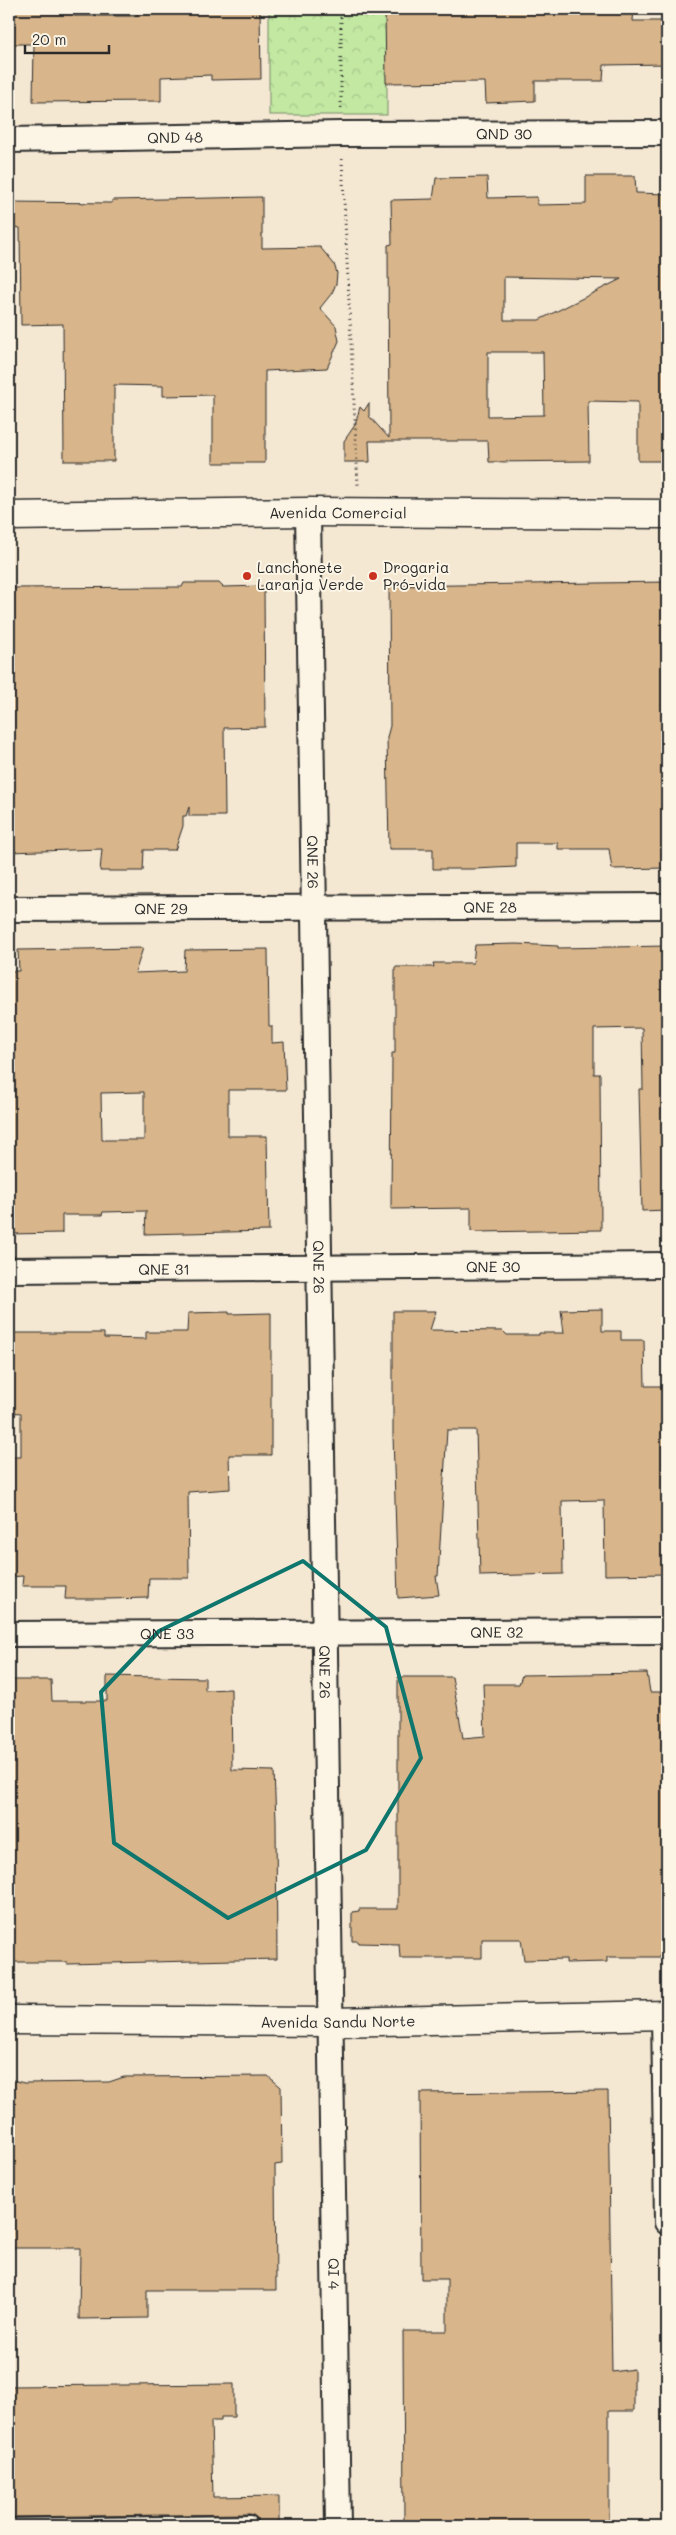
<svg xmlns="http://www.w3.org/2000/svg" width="676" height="2535" font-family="Mali,sans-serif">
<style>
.forest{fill:url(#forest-crowns);stroke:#768a66}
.building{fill:#d8b58a;stroke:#2b2b2b;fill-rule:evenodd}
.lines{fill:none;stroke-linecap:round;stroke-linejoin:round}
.service-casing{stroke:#2b2b2b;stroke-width:16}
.minor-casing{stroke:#2b2b2b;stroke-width:28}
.secondary-casing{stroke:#2b2b2b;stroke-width:31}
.path{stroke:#2b2b2b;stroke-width:3;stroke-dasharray:1 4;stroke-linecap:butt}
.service{stroke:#fcf5e5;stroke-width:12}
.minor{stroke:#fcf5e5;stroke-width:24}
.secondary{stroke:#fcf5e5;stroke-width:28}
.marked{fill:none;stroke:#0f766e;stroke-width:4;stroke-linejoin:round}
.poi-dot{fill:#c8321e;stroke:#fcf5e5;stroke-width:2}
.labels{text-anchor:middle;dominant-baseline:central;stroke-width:4;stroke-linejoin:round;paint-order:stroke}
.street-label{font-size:15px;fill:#2b2b2b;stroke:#fcf5e5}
.poi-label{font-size:15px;fill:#2b2b2b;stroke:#fcf5e5;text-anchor:start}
</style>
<defs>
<pattern id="forest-crowns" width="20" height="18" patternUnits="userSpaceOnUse" patternTransform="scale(1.25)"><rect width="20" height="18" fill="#c2e8a2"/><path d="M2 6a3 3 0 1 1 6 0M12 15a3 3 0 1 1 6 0" fill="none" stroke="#a7c78c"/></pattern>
</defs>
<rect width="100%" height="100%" fill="#f5e8d3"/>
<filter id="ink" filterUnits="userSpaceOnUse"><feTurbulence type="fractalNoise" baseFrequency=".02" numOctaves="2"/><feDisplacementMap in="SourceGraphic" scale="10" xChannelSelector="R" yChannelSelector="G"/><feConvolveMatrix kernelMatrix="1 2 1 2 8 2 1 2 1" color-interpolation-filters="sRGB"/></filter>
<g filter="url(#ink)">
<!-- forest -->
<rect class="forest" x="269" y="9" width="118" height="106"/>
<!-- building -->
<g class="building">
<polygon points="10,9 74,9 74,16 137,16 137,9 260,10 261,79 211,80 211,75 161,77 161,101 33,102 34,44 11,44"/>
<polygon points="385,9 634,9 633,21 667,21 667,64 604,65 603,81 535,81 535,101 486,103 485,82 386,83"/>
<path d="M 586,176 L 635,176 L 636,193 L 667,194 L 667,461 L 638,461 L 638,402 L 588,401 L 589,461 L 489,462 L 488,441 L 369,441 L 370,462 L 344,462 L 344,441 L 355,425 L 360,407 L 364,411 L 369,403 L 369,416 L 389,438 L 388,245 L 392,244 L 391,200 L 433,199 L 436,178 L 487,177 L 488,198 L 537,197 L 537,205 L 586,204 ZM 504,277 L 621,279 L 539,320 L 504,320 ZM 488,352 L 543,352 L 544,415 L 488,416 Z"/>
<polygon points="262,197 262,248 320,247 334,264 337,273 336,284 332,293 320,308 336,326 339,341 327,368 265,371 265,463 213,463 213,395 163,396 163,386 114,385 114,461 64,461 63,324 21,325 20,228 9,226 9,202 112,203 112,200"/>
<polygon points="667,582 667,868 612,869 609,849 558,849 558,843 516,843 516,867 474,869 433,869 433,849 389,849 387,737 390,726 389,586"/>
<polygon points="184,583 219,583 223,587 264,586 265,727 224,728 225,816 189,816 189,807 186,816 183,816 183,826 175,850 144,850 143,871 100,871 102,849 9,852 9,588 182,587"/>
<polygon points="517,944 558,946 558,948 667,946 667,1210 642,1211 639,1089 643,1089 642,1028 594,1029 594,1074 600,1074 601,1230 477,1232 471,1231 471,1208 391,1209 392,1053 395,1053 395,967 434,967 433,963 473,963 475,945"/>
<path d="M 143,948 L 135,973 L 184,971 L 185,950 L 268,949 L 269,1026 L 272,1026 L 272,1043 L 284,1042 L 286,1090 L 228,1090 L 228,1136 L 267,1136 L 269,1231 L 145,1234 L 146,1211 L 103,1212 L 102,1215 L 62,1215 L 62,1233 L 9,1234 L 9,971 L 19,971 L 18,950 ZM 144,1092 L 144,1140 L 102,1140 L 101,1093 Z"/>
<polygon points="602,1309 602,1331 621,1331 621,1340 644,1340 645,1386 667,1386 667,1574 605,1575 604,1500 562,1501 563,1574 480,1576 476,1430 447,1430 438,1576 436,1576 439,1595 398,1598 393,1435 393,1311 436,1311 430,1330 503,1331 507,1335 539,1335 539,1333 564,1333 561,1310"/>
<polygon points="229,1312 229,1314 271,1313 271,1455 229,1455 230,1489 188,1492 189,1578 149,1578 148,1598 106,1599 65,1599 66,1586 22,1586 23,1576 9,1577 9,1457 21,1457 21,1413 9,1412 9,1333 104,1333 104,1338 146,1339 146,1332 187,1332 188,1313"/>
<polygon points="647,1673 650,1692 667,1692 667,1957 607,1957 607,1962 566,1963 566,1959 524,1960 521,1939 482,1939 482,1958 400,1958 399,1944 358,1943 358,1941 352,1941 352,1912 359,1911 359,1909 398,1909 398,1677 452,1677 463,1738 485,1736 483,1684 519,1684 522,1675"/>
<polygon points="107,1676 205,1678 205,1690 231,1689 232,1770 274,1771 276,1820 277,1959 67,1964 67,1962 9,1962 9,1680 51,1680 52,1701 107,1701"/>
<polygon points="268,2076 281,2087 282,2164 275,2165 276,2290 147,2290 147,2318 79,2319 80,2248 9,2248 9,2079 24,2083 109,2082 124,2077"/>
<polygon points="608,2091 612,2372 634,2369 634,2411 609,2411 609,2526 404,2526 403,2331 447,2331 447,2279 421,2279 420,2093"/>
<polygon points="234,2384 234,2417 221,2417 221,2421 211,2421 213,2497 279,2496 279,2526 258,2526 257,2518 250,2514 9,2517 9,2386"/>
</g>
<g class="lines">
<defs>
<polyline id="service" points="9,2525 250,2522 250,2526"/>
<g id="minor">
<path id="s1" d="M 9,140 L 341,134 L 667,133"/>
<path id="s2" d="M 308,512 L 338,2526"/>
<path id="s3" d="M 9,909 L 667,906"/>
<path id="s4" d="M 9,1270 L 667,1265"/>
<path id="s5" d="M 9,1634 L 667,1631"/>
<polyline points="664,2014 667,2222"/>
</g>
<g id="secondary">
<path id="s6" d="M 9,516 L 308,512 L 667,514"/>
<path id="s7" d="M 9,2020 L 331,2022 L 667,2015"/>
</g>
</defs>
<!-- service casing -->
<use href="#service" class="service-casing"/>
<!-- minor casing -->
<use href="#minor" class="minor-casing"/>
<!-- secondary casing -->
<use href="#secondary" class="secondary-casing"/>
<!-- path -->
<g class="path">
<polyline points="341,108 341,9"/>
<polyline points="342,159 358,485"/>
</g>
<!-- service -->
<use href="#service" class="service"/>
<!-- minor -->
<use href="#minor" class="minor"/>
<!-- secondary -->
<use href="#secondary" class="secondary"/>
</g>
</g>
<!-- marked area -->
<path class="marked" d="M 303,1561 L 386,1627 L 421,1758 L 366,1850 L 228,1918 L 114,1843 L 101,1692 L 159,1631 Z"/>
<!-- markers -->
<g class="poi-dot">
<circle cx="247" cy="576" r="5"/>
<circle cx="373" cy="576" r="5"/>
</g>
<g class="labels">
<!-- street labels -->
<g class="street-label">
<text stroke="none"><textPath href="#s1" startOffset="495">QND 30</textPath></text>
<text stroke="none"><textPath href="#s1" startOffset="166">QND 48</textPath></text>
<text stroke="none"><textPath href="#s6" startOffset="329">Avenida Comercial</textPath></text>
<text stroke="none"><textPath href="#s2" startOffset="350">QNE 26</textPath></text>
<text stroke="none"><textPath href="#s3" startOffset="481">QNE 28</textPath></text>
<text stroke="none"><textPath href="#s3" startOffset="152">QNE 29</textPath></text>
<text stroke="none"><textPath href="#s4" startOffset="484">QNE 30</textPath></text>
<text stroke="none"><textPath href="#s2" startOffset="755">QNE 26</textPath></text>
<text stroke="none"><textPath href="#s4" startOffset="155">QNE 31</textPath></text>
<text stroke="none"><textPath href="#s5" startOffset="488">QNE 32</textPath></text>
<text stroke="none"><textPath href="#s5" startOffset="158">QNE 33</textPath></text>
<text stroke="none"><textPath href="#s2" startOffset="1160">QNE 26</textPath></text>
<text stroke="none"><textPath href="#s7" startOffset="329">Avenida Sandu Norte</textPath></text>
<text stroke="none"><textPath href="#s2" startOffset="1762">QI 4</textPath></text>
</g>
<!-- poi labels -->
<g class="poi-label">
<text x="257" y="567">Lanchonete<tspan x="257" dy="17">Laranja Verde</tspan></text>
<text x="383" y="567">Drogaria<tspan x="383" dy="17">Pró-vida</tspan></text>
</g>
</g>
<!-- margin -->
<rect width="676" height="2535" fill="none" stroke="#fcf5e5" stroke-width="30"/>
<rect x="15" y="15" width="646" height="2505" fill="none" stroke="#2b2b2b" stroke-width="2" filter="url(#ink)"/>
<!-- scale -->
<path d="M25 45v8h84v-8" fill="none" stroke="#2b2b2b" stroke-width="2.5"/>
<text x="32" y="45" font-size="15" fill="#2b2b2b" stroke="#fcf5e5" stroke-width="4" paint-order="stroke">20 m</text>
</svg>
